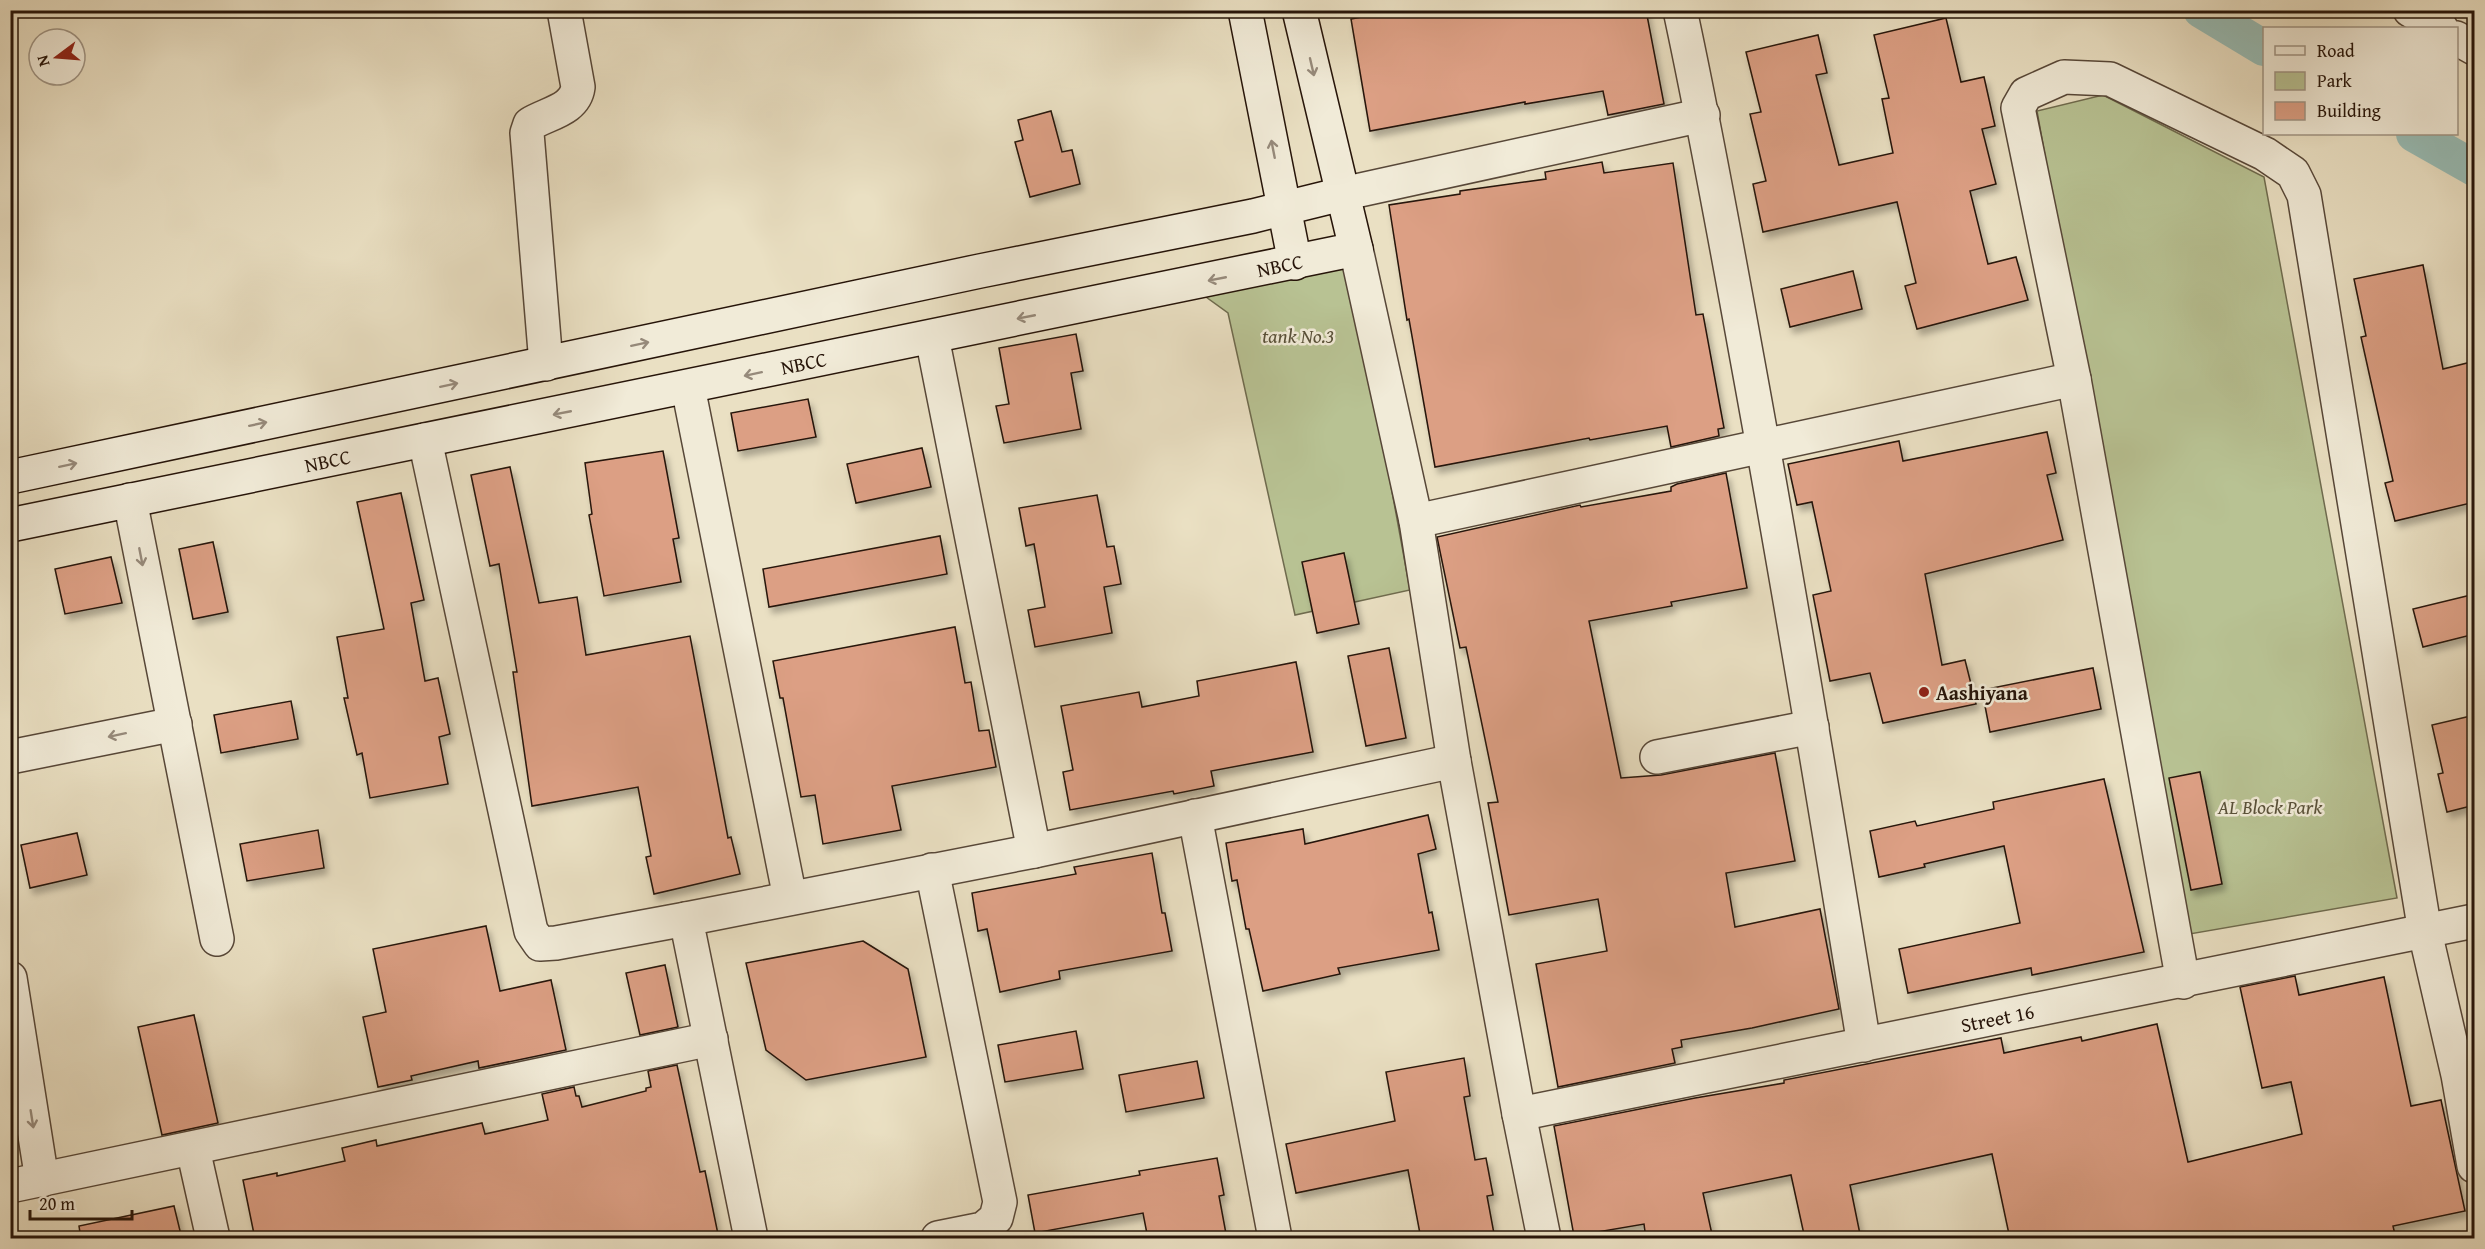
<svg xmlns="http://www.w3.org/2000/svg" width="2485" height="1249" font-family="'Gentium Book Plus',serif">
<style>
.green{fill:#b8c293;stroke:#6f6b4e;stroke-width:1.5}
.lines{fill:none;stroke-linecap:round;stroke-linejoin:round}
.canal{stroke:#98bdb6;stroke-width:36}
.building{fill:#dc9f84;stroke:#261409;stroke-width:1.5;filter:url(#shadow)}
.street-casing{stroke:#574738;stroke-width:36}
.secondary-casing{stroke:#261409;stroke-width:36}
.street{stroke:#f1ebd8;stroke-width:33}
.secondary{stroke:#f1ebd8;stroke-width:33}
.oneway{stroke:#968a7b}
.poi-dot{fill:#8f2418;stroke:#f1ebd8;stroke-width:2}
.labels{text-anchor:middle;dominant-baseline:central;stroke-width:5;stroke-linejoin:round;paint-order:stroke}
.street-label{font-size:20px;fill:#261409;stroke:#f1ebd8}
.park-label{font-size:20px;font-style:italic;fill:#595139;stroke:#f1ebd8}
.poi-label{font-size:20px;font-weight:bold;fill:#261409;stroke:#f1ebd8;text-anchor:start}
</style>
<defs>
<filter id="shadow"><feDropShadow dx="3.5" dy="6" stdDeviation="3" flood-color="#0004"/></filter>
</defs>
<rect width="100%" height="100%" fill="#eae0c3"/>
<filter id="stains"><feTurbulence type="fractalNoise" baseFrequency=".00333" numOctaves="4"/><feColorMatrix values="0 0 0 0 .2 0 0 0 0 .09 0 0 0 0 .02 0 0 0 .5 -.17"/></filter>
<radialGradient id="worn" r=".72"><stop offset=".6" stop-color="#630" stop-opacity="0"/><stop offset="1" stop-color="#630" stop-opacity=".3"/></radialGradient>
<!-- green -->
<g class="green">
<polygon points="2103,95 2264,177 2397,898 2184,935 2037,111"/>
<polygon points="1348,251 1410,590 1295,615 1228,313 1206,297"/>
</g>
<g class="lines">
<!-- canal -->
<g class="canal">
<polyline points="2201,10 2264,48"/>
<polyline points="2414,134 2474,168"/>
</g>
</g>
<!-- building -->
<g class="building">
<polygon points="1399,10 1646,10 1664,104 1608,115 1603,91 1525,104 1525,102 1370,131 1351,19"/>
<polygon points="1946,18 1961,82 1984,77 1995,126 1982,129 1996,184 1970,191 1988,264 2016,257 2028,300 1917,329 1905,286 1916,283 1897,202 1763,232 1753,184 1766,181 1750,114 1761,112 1746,52 1818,35 1827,73 1816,75 1839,165 1893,153 1882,99 1889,98 1874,35"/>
<polygon points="1051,111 1062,152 1072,150 1080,184 1030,197 1015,142 1023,140 1018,120"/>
<polygon points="1602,162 1604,173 1673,163 1696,315 1703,314 1724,428 1718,429 1719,436 1671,447 1667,426 1590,440 1589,438 1435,467 1409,319 1407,320 1389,205 1460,194 1460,191 1546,179 1545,172"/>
<polygon points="2423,265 2443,369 2475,361 2475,502 2395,521 2385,483 2393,481 2361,337 2366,336 2354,279"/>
<polygon points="1853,271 1862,309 1790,327 1781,289"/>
<polygon points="1076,334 1083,371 1071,373 1081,429 1004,443 996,406 1009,404 999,348"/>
<polygon points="808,399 816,437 738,451 731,413"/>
<polygon points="2047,432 2056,473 2047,475 2063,540 1925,574 1942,665 1965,660 1976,704 1883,723 1870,673 1830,681 1813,595 1831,591 1812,502 1797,505 1788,464 1899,441 1903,461"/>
<polygon points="922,448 931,487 856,503 847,464"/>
<polygon points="663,451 679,538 673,539 681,582 604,596 589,515 592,514 585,463"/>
<polygon points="510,467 539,603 577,597 586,655 690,636 728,838 731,837 740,874 654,894 646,857 651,856 638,787 532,806 513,672 517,672 499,564 490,566 471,475"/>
<polygon points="1726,473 1747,588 1671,602 1672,606 1589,621 1621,778 1661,775 1775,753 1795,861 1726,873 1735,927 1820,909 1839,1009 1752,1028 1681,1040 1682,1047 1672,1049 1675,1063 1558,1087 1536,964 1607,951 1598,899 1509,915 1488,803 1498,802 1466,647 1460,648 1437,537 1580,505 1581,507 1671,491 1671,487 1677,484"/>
<polygon points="401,493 424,600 411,603 425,681 438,678 450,734 439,737 448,784 370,798 362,753 357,755 344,698 348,698 337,637 384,629 357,502"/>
<polygon points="1097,495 1107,547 1114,546 1121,584 1104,587 1112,633 1035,647 1028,610 1045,607 1034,544 1026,546 1019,508"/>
<polygon points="940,536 947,574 769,607 763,569"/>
<polygon points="213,542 228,612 193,619 179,549"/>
<polygon points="1344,553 1359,624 1317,633 1302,562"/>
<polygon points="111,557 122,603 65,614 55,569"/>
<polygon points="2475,594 2475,634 2423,647 2413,609"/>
<polygon points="955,627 965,683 971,682 979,731 989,730 996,767 892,786 901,830 823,844 815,795 801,797 783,698 780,698 773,661"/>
<polygon points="1389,648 1406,738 1366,746 1348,656"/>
<polygon points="1296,662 1313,752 1211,771 1214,786 1174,794 1173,791 1070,810 1063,772 1073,770 1061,706 1139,692 1142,707 1199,696 1197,681"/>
<polygon points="2093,668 2101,709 1990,732 1982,690"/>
<polygon points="291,701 298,739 221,753 214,715"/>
<polygon points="2475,715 2475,805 2447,812 2438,774 2443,773 2432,725"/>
<polygon points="2200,772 2222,884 2191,890 2169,778"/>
<polygon points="2104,779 2144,952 2032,975 2031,968 1908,993 1899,949 2020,923 2004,846 1924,864 1925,867 1879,877 1870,831 1915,821 1917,826 1994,809 1993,802"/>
<polygon points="1428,815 1436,849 1418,854 1429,913 1432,912 1439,950 1338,968 1340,974 1263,991 1249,929 1246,929 1237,880 1232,881 1226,843 1303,829 1305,844"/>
<polygon points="318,830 324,868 247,881 240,844"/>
<polygon points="77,833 87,875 30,888 21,845"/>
<polygon points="1152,853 1162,913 1165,913 1172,951 1059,971 1060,979 1000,992 987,929 978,931 972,893 1076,874 1074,867"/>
<polygon points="486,926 500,991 551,980 566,1050 479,1068 478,1061 411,1076 412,1080 378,1087 363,1017 386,1012 373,949"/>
<polygon points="863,941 908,969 926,1057 806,1080 766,1050 746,963"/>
<polygon points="665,965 678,1027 640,1035 626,973"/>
<polygon points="2295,976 2299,995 2384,977 2411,1106 2441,1100 2465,1211 2393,1226 2396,1239 2010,1239 1992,1154 1850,1185 1861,1239 1805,1239 1791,1175 1703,1193 1713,1239 1646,1239 1644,1224 1574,1236 1554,1126 1695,1098 1784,1083 1784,1080 2001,1038 2004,1053 2081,1037 2082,1041 2157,1024 2188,1162 2302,1134 2291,1082 2262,1088 2240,987"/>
<polygon points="194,1015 218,1123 162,1135 138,1027"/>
<polygon points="1076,1031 1083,1069 1005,1082 998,1045"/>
<polygon points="1464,1058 1470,1096 1464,1097 1475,1160 1486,1158 1493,1195 1487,1196 1495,1239 1421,1239 1408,1170 1296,1193 1286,1144 1395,1121 1386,1072"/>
<polygon points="1197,1061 1204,1098 1126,1112 1119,1075"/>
<polygon points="677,1065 700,1172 705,1171 719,1239 255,1239 243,1180 277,1173 277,1176 345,1161 342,1148 376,1140 377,1146 482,1123 485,1134 548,1120 542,1094 574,1087 576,1096 579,1096 582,1107 646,1091 646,1088 651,1087 648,1071"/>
<polygon points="1217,1158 1224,1195 1219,1196 1227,1239 1148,1239 1143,1213 1035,1233 1028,1195 1140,1175 1139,1171"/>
<polygon points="174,1206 182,1239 81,1239 79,1226"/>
</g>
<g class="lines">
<defs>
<g id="street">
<path d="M 1680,10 C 1705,126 1726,242 1747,358 C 1789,587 1827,816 1864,1045"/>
<polyline points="2410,10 2441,28"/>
<polyline points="2456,38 2474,48"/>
<polyline points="1342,194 1703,115"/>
<polyline points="1356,249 1416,521 1454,761 1519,1114 1544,1238"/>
<polyline points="932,337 1034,851"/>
<path d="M 546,364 L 527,133 L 530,124 C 548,113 575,110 578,87 L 564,10"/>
<polyline points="688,387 790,898"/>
<polyline points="425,440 531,931 540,944 556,943 686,919"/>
<polyline points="130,500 217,939"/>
<polyline points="1416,521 2074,379"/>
<polyline points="10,757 175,724"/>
<polyline points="1657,757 1812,727"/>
<polyline points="1195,816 1275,1238"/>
<polyline points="932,870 1000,1202 996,1218 983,1229 938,1238"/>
<polyline points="10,978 42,1180"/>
<polyline points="2183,982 2074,379 2018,108 2026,94 2064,77 2110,79 2265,154 2293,173 2304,195 2425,932 2458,1075 2474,1166"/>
<path id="s1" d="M 1519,1114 L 2474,921"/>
<polyline points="193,1149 213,1238"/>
<polyline points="10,1186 711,1039"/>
<polyline points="751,1238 686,919 1034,851 1454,761"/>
</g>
<g id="secondary">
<polyline points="1245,10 1295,263"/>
<polyline points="10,477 980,271 1253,216 1342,194"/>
<path id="s2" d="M 10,525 L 1356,249 L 1299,10"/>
</g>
</defs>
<!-- street casing -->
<use href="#street" class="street-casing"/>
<!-- secondary casing -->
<use href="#secondary" class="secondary-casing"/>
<!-- street -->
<use href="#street" class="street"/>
<!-- secondary -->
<use href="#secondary" class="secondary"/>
</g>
<!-- one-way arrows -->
<defs><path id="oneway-shaft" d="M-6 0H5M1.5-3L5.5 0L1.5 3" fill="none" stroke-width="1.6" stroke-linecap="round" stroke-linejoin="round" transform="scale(1.5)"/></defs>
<g class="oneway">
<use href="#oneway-shaft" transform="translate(1312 67) rotate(77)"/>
<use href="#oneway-shaft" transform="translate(1273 149) rotate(-101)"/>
<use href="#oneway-shaft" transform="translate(1217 279) rotate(169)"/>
<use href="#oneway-shaft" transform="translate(1026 317) rotate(169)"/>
<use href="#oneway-shaft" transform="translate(640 344) rotate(-12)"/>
<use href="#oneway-shaft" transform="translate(753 374) rotate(168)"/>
<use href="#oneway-shaft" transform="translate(449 385) rotate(-12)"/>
<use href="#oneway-shaft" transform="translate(562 413) rotate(169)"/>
<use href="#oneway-shaft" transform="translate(258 424) rotate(-12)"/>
<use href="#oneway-shaft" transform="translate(68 465) rotate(-12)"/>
<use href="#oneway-shaft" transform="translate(141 557) rotate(79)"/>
<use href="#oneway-shaft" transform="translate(117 735) rotate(168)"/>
<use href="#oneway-shaft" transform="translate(32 1119) rotate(81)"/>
</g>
<!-- markers -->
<circle class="poi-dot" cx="1924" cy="692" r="6"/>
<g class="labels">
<!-- street labels -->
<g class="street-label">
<text stroke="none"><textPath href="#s2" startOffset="1296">NBCC</textPath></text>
<text stroke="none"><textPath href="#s2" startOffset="810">NBCC</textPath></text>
<text stroke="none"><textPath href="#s2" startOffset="324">NBCC</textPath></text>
<text stroke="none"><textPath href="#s1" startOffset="488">Street 16</textPath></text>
</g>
<!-- park labels -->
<g class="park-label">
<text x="1298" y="335">tank No.3</text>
<text x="2270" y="806">AL Block Park</text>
</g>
<!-- poi labels -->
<g class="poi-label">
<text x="1936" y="692">Aashiyana</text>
</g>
</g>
<!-- margin -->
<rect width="2485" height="1249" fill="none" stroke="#eae0c3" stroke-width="36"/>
<rect x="12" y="12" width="2461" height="1225" fill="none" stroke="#261409" stroke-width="3"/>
<rect x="18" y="18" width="2449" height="1213" fill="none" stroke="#261409" stroke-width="1.5"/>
<!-- legend -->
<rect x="2263" y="27" width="195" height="108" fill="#f1ebd8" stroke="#a09585" stroke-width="1.5"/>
<rect x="2275" y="46" width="30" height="9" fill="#f1ebd8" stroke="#a09585" stroke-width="1.5"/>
<text x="2317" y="57" font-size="18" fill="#261409">Road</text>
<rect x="2275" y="72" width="30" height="18" fill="#b8c293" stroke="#a09585" stroke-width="1.5"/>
<text x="2317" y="87" font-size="18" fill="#261409">Park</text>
<rect x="2275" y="102" width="30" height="18" fill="#dc9f84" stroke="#a09585" stroke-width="1.5"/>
<text x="2317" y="117" font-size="18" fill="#261409">Building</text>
<!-- north arrow -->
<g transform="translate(57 57) rotate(254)"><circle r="28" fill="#f1ebd8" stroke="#a09585" stroke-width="1.5"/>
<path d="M0-4.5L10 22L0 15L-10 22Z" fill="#8f2418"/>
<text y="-9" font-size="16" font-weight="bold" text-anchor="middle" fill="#261409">N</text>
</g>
<!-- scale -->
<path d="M30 1210v9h102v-9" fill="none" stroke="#261409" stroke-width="3"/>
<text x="39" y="1210" font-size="18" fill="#261409" stroke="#f1ebd8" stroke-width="4.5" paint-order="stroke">20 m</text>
<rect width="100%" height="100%" filter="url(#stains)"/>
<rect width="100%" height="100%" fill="url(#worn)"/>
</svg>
